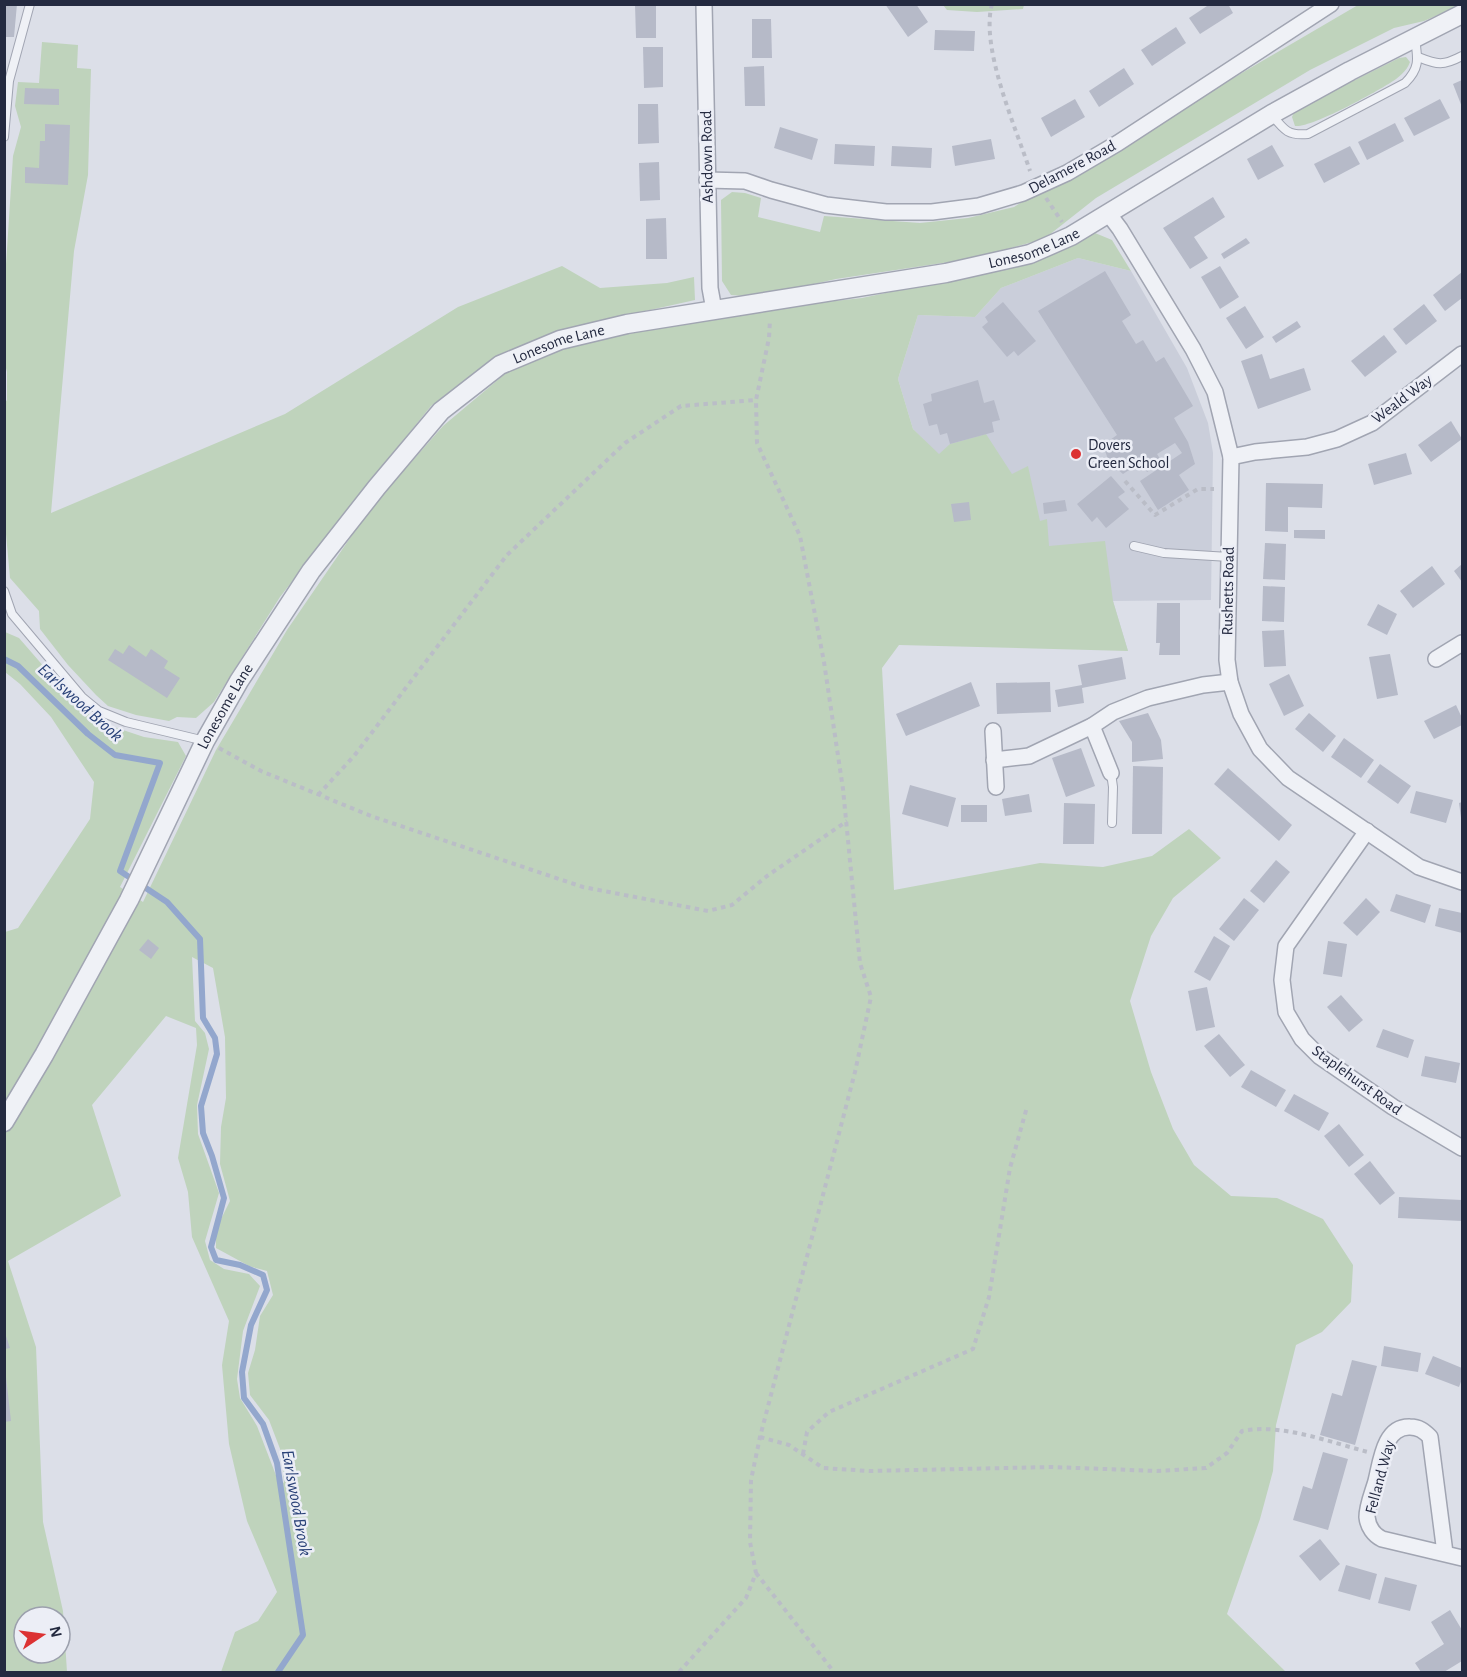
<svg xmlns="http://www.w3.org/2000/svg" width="1467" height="1677" font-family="'Alegreya Sans',sans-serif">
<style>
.built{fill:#caceda}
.green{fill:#bfd3bc;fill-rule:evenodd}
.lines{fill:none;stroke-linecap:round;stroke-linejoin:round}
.stream{stroke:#93a7cd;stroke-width:6}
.building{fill:#b6bac8}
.service-casing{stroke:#a1a5b2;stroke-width:10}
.minor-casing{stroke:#a1a5b2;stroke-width:18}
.tertiary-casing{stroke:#a1a5b2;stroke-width:21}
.path{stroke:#babdc7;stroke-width:4;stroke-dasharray:4.5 4.5;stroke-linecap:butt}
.service{stroke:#eff1f6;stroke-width:8}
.minor{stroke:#eff1f6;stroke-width:15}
.tertiary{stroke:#eff1f6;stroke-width:18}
.poi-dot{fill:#dc3233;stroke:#eceef6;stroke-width:2}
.labels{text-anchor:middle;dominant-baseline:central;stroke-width:5;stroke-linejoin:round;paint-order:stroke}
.street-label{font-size:16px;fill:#242a40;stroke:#eceef6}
.poi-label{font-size:16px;fill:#242a40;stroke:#eceef6;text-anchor:start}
.water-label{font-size:18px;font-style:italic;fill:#2a4278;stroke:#eceef6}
</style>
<rect width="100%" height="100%" fill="#dcdfe8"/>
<!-- built -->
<polygon class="built" points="1078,258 1131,271 1187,368 1208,423 1213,453 1211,600 1113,601 1128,651 913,429 898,379 918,315 975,317 1001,288"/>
<!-- green -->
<g class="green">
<polygon points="943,5 1024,5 1023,9 977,12 947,10"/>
<polygon points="1358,5 1461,5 1424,21 1394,28 1310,70 1096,198 1044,239 969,259 836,279 757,297 731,295 722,281 721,200 732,192 745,193 761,198 758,217 820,232 824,216 920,223 968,218 1014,207 1038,192 1074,175 1138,140 1218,87"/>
<polygon points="42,42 78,45 77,68 91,69 88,175 74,251 51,513 285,414 458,307 562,266 600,288 667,283 694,277 695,300 569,328 496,356 431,406 359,495 280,597 214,702 196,718 177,717 169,721 136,715 108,706 96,695 68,665 40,629 39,611 10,578 4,512 4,404 7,400 7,372 4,360 5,280 13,156 21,127 15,106 18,82 39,83"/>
<path d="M 1406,57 L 1410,62 C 1407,71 1398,78 1390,83 C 1374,93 1311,128 1295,126 L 1292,117 L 1295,110 L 1399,58 Z"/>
<path d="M 1095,233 L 1112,240 L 1131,271 L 1078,258 L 1001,288 L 975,317 L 918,315 L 898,379 L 913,429 L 939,454 L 950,444 L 986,434 L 1012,474 L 1028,466 L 1040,521 L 1047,519 L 1049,546 L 1105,541 L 1113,601 L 1128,651 L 899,645 L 882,668 L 894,890 L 1040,863 L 1103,867 L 1152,856 L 1189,829 L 1221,858 L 1173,898 L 1151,936 L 1130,1001 L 1151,1072 L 1173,1129 L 1194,1165 L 1231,1196 L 1277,1198 L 1323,1219 L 1353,1265 L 1351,1302 L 1322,1332 L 1296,1345 L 1276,1425 L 1273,1471 L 1260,1519 L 1227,1614 L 1286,1672 L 221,1672 L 235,1632 L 258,1621 L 277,1592 L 247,1521 L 229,1444 L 222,1365 L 229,1321 L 192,1237 L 188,1192 L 178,1158 L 197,1045 L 196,1028 L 166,1016 L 92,1105 L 121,1196 L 8,1261 L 36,1347 L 43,1522 L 63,1611 L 67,1672 L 5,1672 L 5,932 L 18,928 L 90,819 L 94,782 L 51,717 L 20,684 L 5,672 L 5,632 L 19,638 L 59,684 L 96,721 L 144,737 L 178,742 L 186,756 L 120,887 L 143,902 L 216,750 L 287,630 L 370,509 L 443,426 L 506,373 L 562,349 L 662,326 L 798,305 L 862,298 L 947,280 L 1059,250 ZM 192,957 L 213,968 L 225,1037 L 226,1098 L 221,1127 L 220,1164 L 230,1201 L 216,1229 L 216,1248 L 249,1266 L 267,1271 L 273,1295 L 260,1316 L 255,1350 L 248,1373 L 250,1395 L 269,1420 L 282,1454 L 284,1483 L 277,1478 L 257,1426 L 240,1398 L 237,1379 L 243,1331 L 260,1286 L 249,1274 L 224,1269 L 210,1260 L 205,1241 L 219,1193 L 198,1134 L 197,1105 L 209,1049 L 205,1033 L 195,1021 ZM 24,1617 L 60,1617 L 60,1653 L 24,1653 Z"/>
</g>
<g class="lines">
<!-- stream -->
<polyline class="stream" points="4,659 18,666 88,734 115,755 160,763 120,871 167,902 200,939 203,1018 215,1038 217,1054 201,1106 203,1133 212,1156 224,1198 211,1247 216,1260 240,1265 263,1275 267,1290 251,1325 242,1372 244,1398 263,1424 277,1463 303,1635 278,1672"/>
</g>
<!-- building -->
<g class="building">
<polygon points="4,4 17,4 14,37 4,37"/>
<polygon points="635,4 656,4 656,38 636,38"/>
<polygon points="885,4 916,4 928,22 908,37"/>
<polygon points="1210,4 1228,4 1233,13 1200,34 1189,18"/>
<polygon points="752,19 771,19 772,58 752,58"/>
<polygon points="1176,27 1186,43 1152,66 1141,50"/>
<polygon points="935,30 975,31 974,51 934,50"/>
<polygon points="643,47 663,47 663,87 644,88"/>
<polygon points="764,66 765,106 745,106 744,67"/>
<polygon points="1124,68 1134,84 1099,107 1089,91"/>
<polygon points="1462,80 1462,107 1453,84"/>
<polygon points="25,88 59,89 59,105 24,104"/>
<polygon points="1075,99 1085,117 1051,137 1041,118"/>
<polygon points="1440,99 1450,118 1414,136 1404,118"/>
<polygon points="638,104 658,104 659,143 638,144"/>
<polygon points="1395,123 1404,141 1367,160 1358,142"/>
<polygon points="45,124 70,125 68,185 25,183 25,167 39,168 40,141 45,141"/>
<polygon points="780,127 818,139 812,160 774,148"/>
<polygon points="991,139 995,159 955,166 952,146"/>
<polygon points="835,144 875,146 874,166 834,164"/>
<polygon points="1272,145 1284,166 1258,180 1247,159"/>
<polygon points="892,146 932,148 931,168 891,166"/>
<polygon points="1350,146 1360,164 1324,183 1314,164"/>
<polygon points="659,162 660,200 640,201 639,163"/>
<polygon points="1213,197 1225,217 1194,237 1208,258 1190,269 1163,228"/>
<polygon points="666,218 667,259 646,259 646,219"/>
<polygon points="1246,238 1250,243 1224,259 1221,254"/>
<polygon points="1220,266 1239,297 1220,309 1201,277"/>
<polygon points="1105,271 1131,315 1122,321 1136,344 1143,340 1156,362 1164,357 1193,406 1174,418 1188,442 1195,464 1179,475 1189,490 1158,510 1140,481 1182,453 1175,443 1157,454 1162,462 1147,472 1141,462 1123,474 1109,462 1103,445 1117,435 1038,311"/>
<polygon points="1462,272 1462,298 1445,311 1433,295"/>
<polygon points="1003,302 1036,341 1018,356 1014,351 1007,357 982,327 988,322 985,317"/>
<polygon points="1424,304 1437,321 1406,345 1393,329"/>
<polygon points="1245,306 1264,337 1246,349 1226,318"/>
<polygon points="1297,321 1301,327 1276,343 1272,337"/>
<polygon points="1384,335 1397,352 1365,377 1351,361"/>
<polygon points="1262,354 1270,379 1304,368 1311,390 1258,409 1241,361"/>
<polygon points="978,380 984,403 994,400 1000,420 992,422 994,432 950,444 947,433 940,435 937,424 929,426 923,404 932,401 931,394"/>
<polygon points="1451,421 1462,439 1431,462 1418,445"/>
<polygon points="1406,453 1412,474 1374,485 1368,464"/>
<polygon points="1111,476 1125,492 1118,497 1129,509 1106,528 1097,517 1092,522 1077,504"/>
<polygon points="1266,483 1323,484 1322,508 1288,507 1288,532 1265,531"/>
<polygon points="1065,500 1067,511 1044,514 1043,503"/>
<polygon points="969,502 971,520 954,522 951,504"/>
<polygon points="1294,530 1325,530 1325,539 1294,538"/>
<polygon points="1265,543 1286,544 1285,580 1263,579"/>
<polygon points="1462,564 1462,582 1454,571"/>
<polygon points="1432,566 1445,584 1413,608 1400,591"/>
<polygon points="1263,586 1285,587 1284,622 1262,621"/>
<polygon points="1157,603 1180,603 1180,655 1159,655 1160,643 1156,643"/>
<polygon points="1378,604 1397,614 1387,635 1367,625"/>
<polygon points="1284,630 1286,666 1264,667 1262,631"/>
<polygon points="129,645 146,657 151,649 168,661 164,668 180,678 167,698 108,660 115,649 123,654"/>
<polygon points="1390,654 1398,695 1377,699 1369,657"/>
<polygon points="1122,657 1126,679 1082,688 1084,703 1058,707 1055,690 1082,685 1078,665"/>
<polygon points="1289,674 1304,706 1284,716 1269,684"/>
<polygon points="971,682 980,706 906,736 896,714"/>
<polygon points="1050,682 1051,712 997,714 996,683"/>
<polygon points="1456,705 1462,718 1462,725 1434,739 1424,721"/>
<polygon points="1148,713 1161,740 1163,759 1132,762 1132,742 1119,721"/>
<polygon points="1309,713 1336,736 1323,752 1295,729"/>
<polygon points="1344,738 1374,760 1361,778 1331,757"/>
<polygon points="1081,748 1095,786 1066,797 1052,758"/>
<polygon points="1380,764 1411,786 1398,804 1367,782"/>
<polygon points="1133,766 1163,767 1162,834 1132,834"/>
<polygon points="1228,768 1292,825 1279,841 1214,784"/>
<polygon points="910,785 956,798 948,827 902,814"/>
<polygon points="1416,791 1453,800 1446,823 1410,813"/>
<polygon points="1029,794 1032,812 1005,816 1002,799"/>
<polygon points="1462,802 1462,818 1461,818 1459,803"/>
<polygon points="1064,803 1095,804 1094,844 1063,844"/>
<rect x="961" y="805" width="26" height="17"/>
<polygon points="1276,860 1290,872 1264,903 1250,891"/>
<polygon points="1396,894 1431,905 1425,923 1390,911"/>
<polygon points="1244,898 1259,910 1234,941 1219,929"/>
<polygon points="1366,898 1380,912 1357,936 1343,923"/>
<polygon points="1439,908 1462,913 1462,933 1435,926"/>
<polygon points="1214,936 1230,946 1210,981 1194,972"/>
<polygon points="148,939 159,948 151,959 139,950"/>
<polygon points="1328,941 1347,944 1342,977 1323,974"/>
<polygon points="1207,987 1215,1027 1196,1031 1188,991"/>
<polygon points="1341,995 1363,1020 1349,1032 1327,1007"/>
<polygon points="1383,1029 1414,1040 1408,1058 1376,1047"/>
<polygon points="1219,1034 1245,1065 1230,1077 1204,1046"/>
<polygon points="1425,1056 1460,1063 1456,1083 1421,1076"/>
<polygon points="1251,1070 1286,1090 1276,1107 1241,1087"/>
<polygon points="1294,1094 1329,1113 1319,1131 1284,1111"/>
<polygon points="1339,1124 1364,1155 1349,1167 1324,1136"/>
<polygon points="1370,1161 1395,1193 1380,1205 1354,1174"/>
<polygon points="1399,1197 1462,1200 1462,1221 1398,1218"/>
<polygon points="5,1333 10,1348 5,1349"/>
<polygon points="1384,1346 1421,1353 1418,1372 1381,1366"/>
<polygon points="1433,1356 1462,1368 1462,1379 1459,1387 1425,1374"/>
<polygon points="1352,1360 1377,1366 1355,1445 1320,1435 1332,1393 1342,1396"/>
<polygon points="4,1377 6,1377 11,1421 4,1422"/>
<polygon points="1323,1452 1348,1459 1328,1530 1293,1520 1303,1486 1312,1489"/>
<polygon points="1320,1539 1340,1564 1320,1581 1299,1556"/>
<polygon points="1346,1565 1377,1574 1370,1600 1338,1591"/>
<polygon points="1385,1577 1417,1585 1410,1611 1378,1603"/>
<polygon points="1450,1610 1462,1630 1462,1661 1444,1672 1421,1672 1415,1663 1444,1644 1431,1622"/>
</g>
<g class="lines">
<defs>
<g id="service">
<path d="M 1418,57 C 1438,65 1443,66 1462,56"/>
<path d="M 1272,115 C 1284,130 1288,136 1308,134 L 1405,83 C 1420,68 1418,59 1415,39"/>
<polyline points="4,137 9,81 30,4"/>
<polyline points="1134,546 1164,553 1229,557"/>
<polyline points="4,591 12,614 82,697 99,711 126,722 205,741"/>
<polyline points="1111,773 1113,787 1112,823"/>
</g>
<g id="minor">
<polyline points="704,4 710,288 714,310"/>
<polyline points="707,180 745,181 771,190 826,205 886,212 932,212 979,206 1023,193 1067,173 1118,143 1331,4"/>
<polyline points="1108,213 1120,229 1193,349 1215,392 1231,457 1227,660 1230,682 1241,714 1260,749 1288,778 1419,867 1462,882"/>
<polyline points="1231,457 1255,452 1307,447 1337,439 1372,423 1462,354"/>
<polyline points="1436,659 1462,643"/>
<polyline points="1092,726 1111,773"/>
<polyline points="993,731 996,787"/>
<polyline points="994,760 1029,756 1092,726 1113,712 1148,698 1203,685 1230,682"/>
<polyline points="1367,831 1286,946 1282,980 1286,1012 1302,1039 1319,1056 1393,1107 1462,1148"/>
<path d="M 1445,1553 L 1430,1437 C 1424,1431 1419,1427 1410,1427 C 1384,1426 1381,1461 1376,1481 C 1373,1492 1367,1505 1367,1517 C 1368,1527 1374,1535 1382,1539 L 1462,1558"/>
</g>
<g id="tertiary">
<path id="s1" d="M 4,1122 L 44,1055 L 129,900 L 205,741 L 239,681 L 311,571 L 377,487 L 441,411 L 500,365 L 560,340 L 627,324 L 946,273 L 1030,254 L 1071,236 L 1272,114 L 1350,71 L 1462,14"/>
</g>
</defs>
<!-- service casing -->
<use href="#service" class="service-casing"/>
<!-- minor casing -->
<use href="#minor" class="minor-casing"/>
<!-- tertiary casing -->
<use href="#tertiary" class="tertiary-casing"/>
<!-- path -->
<g class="path">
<path d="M 992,4 C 980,48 1016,128 1030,171"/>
<polyline points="1046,198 1062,222"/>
<polyline points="1125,481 1155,515 1198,489 1214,489"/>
<polyline points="219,748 261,771 371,816 583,887 708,911 732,905 767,876 847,821"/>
<polyline points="318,795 354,756 507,555 625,443 681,406 756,400"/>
<path d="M 760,1437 L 789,1445 L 823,1468 L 869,1471 L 1052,1467 L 1157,1471 L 1206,1468 L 1227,1453 L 1242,1431 C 1281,1423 1329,1442 1368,1452"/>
<polyline points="803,1454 807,1432 829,1412 973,1349 989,1297 1010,1168 1027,1107"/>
<polyline points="756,1573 834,1672"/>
<polyline points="679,1672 746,1598 756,1573 750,1542 751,1480 760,1437 855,1072 871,997 860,963 843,789 824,662 800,536 757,443 756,400 769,338 770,320"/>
</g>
<!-- service -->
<use href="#service" class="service"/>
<!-- minor -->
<use href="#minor" class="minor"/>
<!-- tertiary -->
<use href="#tertiary" class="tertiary"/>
</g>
<!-- markers -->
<circle class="poi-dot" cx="1076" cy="454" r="6"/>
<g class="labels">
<!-- street labels -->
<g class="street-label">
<text transform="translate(707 157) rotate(-91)">Ashdown Road</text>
<text transform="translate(1072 167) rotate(-28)">Delamere Road</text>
<text stroke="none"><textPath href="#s1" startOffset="1461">Lonesome Lane</textPath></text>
<text stroke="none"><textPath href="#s1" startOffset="975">Lonesome Lane</textPath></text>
<text transform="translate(1402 399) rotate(-37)">Weald Way</text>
<text transform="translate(1228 591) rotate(-89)">Rushetts Road</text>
<text stroke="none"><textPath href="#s1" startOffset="471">Lonesome Lane</textPath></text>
<text transform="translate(1357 1080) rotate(36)">Staplehurst Road</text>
<text transform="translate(1380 1477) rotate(-75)">Felland Way</text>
</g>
<!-- poi labels -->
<g class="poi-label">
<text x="1088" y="445">Dovers<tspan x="1088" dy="18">Green School</tspan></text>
</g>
<!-- water labels -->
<g class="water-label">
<text transform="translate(80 703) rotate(42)">Earlswood Brook</text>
<text transform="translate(296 1503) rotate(80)">Earlswood Brook</text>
</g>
</g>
<!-- border -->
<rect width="1467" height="1677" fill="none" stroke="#242a40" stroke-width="12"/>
<!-- north arrow -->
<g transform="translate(42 1635) rotate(77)"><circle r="28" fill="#eceef6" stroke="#9ca0ad" stroke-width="1.5"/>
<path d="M0-4.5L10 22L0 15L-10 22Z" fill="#dc3233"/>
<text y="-9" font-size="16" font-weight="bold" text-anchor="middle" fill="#242a40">N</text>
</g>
</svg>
